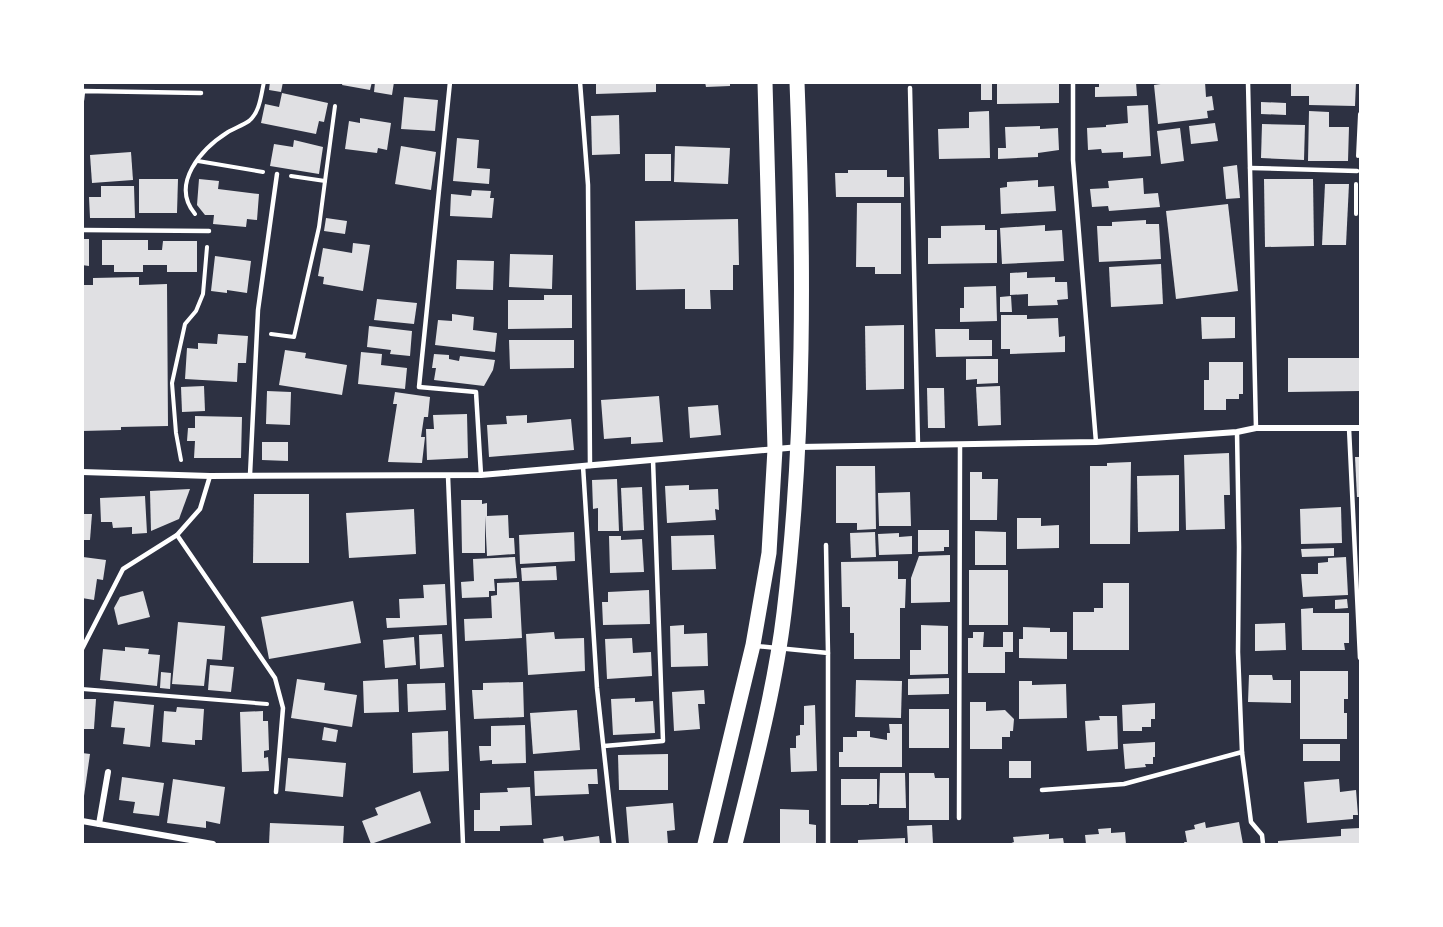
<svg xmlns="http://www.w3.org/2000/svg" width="1443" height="927" font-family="'IBM Plex Sans',sans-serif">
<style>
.building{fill:#e0e0e3}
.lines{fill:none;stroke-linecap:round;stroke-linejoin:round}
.path{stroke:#fff;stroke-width:4}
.service{stroke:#fff;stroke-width:4.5}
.minor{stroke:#fff;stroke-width:6}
.primary{stroke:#fff;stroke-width:15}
</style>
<rect width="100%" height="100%" fill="#2d3142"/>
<!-- building -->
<g class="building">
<polygon points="270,82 283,82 281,92 269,90"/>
<polygon points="343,82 372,82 370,90 342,85"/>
<polygon points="375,82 394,82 392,95 374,92"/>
<polygon points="596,82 656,82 656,92 596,94"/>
<polygon points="705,82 730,82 730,86 706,87"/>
<polygon points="997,82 1059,82 1059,103 997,104"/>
<polygon points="1099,82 1136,82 1137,96 1095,97 1095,87 1099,87"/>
<polygon points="1174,82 1205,82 1206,97 1212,96 1214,110 1207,111 1208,118 1158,124 1154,85"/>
<polygon points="1291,82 1356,82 1355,106 1309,105 1309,96 1291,96"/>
<rect x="981" y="83" width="11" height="17"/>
<polygon points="282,93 328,103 324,122 319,121 316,134 261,123 265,104 279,107"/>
<polygon points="404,97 438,100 435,131 401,129"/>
<polygon points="1261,102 1286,103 1286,115 1261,114"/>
<polygon points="1148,105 1151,156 1123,158 1123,152 1102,153 1101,149 1088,150 1087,128 1106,127 1106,125 1128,123 1127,106"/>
<polygon points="989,111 990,158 939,159 938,129 969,128 969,112"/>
<polygon points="1309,111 1329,112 1329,127 1349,127 1348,161 1308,161"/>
<polygon points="619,115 620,154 592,155 591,116"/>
<polygon points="360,118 391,123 387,150 378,148 377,153 345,149 349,121 360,123"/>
<polygon points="1215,123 1218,141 1191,144 1189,126"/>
<polygon points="1262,124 1305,125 1304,160 1261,158"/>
<polygon points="1040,126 1040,129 1058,128 1059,150 1038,153 1038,157 998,159 998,148 1006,148 1005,127"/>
<polygon points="1180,128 1184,161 1161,164 1157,131"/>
<polygon points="457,138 479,140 477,168 490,169 489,184 453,181"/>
<polygon points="294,140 323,147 319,174 270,166 274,144 293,147"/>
<polygon points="401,146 436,152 431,190 395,184"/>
<polygon points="675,146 730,148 728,184 674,182"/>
<polygon points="131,152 133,180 92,183 90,155"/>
<rect x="645" y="154" width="26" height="27"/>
<polygon points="1237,165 1240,198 1226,199 1223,167"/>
<polygon points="848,170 887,170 887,177 904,177 904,197 836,197 835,173 848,173"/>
<polygon points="1143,178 1144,194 1158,193 1160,207 1109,211 1108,206 1092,207 1090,189 1109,188 1108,181"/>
<polygon points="139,179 178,179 177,213 139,213"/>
<polygon points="199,179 219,181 218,189 259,194 257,220 247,219 246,227 213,224 214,215 205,215 197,205"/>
<polygon points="1264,179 1313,179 1314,246 1265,247"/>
<polygon points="1038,180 1038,187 1054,186 1056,211 1001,214 1000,188 1007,187 1007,182"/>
<polygon points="1325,184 1349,184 1346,245 1322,245"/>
<polygon points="101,186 134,186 135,218 90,218 89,197 101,197"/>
<polygon points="472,190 491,191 490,198 494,198 492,218 450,216 451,194 471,196"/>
<polygon points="857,203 901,203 901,274 875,274 875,267 856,267"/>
<polygon points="1228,204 1238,291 1176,299 1166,211"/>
<polygon points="326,218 347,221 345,234 324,231"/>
<polygon points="738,219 739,265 733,265 733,290 710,290 711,309 685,309 685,289 636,290 635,221"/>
<polygon points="1146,220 1146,224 1159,224 1161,259 1099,262 1097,226 1112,226 1112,222"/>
<polygon points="985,225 985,230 997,230 997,263 928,264 928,238 941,238 941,226"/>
<polygon points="1045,225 1045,231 1062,230 1064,261 1002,264 1000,228"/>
<polygon points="82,239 89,239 89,266 82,265"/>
<polygon points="102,240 148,240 148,250 162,250 163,241 197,241 197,272 167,272 167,265 143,265 143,272 114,272 114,265 102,265"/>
<polygon points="353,243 370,245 363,291 323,284 324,277 318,276 323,248 352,253"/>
<polygon points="510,254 553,255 552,289 509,287"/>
<polygon points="215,256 251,261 247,293 227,290 227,293 211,291"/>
<polygon points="457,260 494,261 493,290 456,289"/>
<polygon points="1161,264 1163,304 1111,307 1109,267"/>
<polygon points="1027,272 1027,278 1055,277 1055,282 1067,282 1068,299 1057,300 1058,305 1028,306 1028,294 1010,295 1010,273"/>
<polygon points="139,277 139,285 167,284 168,426 121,427 121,430 82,431 82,285 93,285 93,278"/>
<polygon points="996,286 997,321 960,322 960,308 964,308 964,287"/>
<polygon points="544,295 572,295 572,328 508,329 508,300 544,300"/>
<polygon points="1011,296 1012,312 1000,312 1000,297"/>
<polygon points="377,299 417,303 414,324 374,320"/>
<polygon points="452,314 474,317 473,330 497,333 495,352 435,345 438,320 452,321"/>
<polygon points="1001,315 1027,315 1027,319 1058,318 1059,337 1065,336 1065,352 1010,354 1010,349 1001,349"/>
<polygon points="1201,317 1235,317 1235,338 1202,339"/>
<polygon points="904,325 904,389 866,390 865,326"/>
<polygon points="369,326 412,331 410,356 390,354 391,350 367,347"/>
<polygon points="935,329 969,329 969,340 992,340 992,356 936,357"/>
<polygon points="218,334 248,336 246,363 238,363 237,382 185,379 187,348 198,349 198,343 217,344"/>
<polygon points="509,340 574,340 574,368 510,369"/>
<polygon points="285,350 306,353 305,358 347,365 342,395 279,385"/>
<polygon points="361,352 382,354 381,365 407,368 405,389 358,384"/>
<polygon points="434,354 449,355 449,359 459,361 460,356 495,360 493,370 484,386 434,380 436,368 432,368"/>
<polygon points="1288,358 1360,358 1360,391 1288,392"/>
<polygon points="966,359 998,359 998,383 977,384 977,379 966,380"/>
<polygon points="1209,362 1243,362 1243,394 1239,394 1239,399 1226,399 1226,410 1204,410 1204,380 1209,380"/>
<polygon points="204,386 205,411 182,412 181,387"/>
<polygon points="1000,386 1001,425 978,426 976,387"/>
<polygon points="927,388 944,388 945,428 928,428"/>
<polygon points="267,391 291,392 290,425 266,424"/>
<polygon points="395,392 430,397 428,417 424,417 421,437 425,437 422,463 388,462 397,404 393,404"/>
<polygon points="659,396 663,442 631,444 631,437 604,439 601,400"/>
<polygon points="718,405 721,435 690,438 688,407"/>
<polygon points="467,414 468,458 427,460 426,429 434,429 433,415"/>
<polygon points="527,415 527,423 571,419 574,450 489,457 487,425 507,424 506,416"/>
<polygon points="195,416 242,417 241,458 194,458 195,441 187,441 188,428 195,428"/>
<polygon points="262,442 288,442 288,461 262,460"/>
<polygon points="1229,453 1230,495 1224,495 1225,529 1186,530 1184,455"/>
<polygon points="1355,457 1360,457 1360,497 1357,497"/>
<polygon points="1131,462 1130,544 1090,544 1090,466 1107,466 1107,463"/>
<polygon points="836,466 875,466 876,529 857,530 857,523 836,523"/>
<polygon points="970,472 982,472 982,479 998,479 997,520 970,520"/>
<polygon points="1179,475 1179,531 1138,532 1137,476"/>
<polygon points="617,479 619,531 598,531 598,508 593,509 592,480"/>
<polygon points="689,485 689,490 718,489 719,510 715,509 716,520 667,523 665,486"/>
<polygon points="642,487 644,530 623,531 621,488"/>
<polygon points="190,489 179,519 151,531 150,491"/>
<polygon points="910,492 911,526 879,526 878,493"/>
<polygon points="254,494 309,494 309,563 253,563"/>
<polygon points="145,496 147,533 132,534 132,527 113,528 112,522 101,522 100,498"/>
<polygon points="461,500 482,500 482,504 487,503 487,516 508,515 509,538 514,538 515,554 487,556 485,516 485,553 462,553"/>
<polygon points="1341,507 1342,543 1301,544 1300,509"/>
<polygon points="414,509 416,554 349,558 346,513"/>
<polygon points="82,514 92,514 90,540 82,540"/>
<polygon points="1017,518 1041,518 1041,526 1059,525 1059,548 1017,549"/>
<polygon points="918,530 949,530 949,547 944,547 944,551 918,552"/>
<polygon points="975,531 1006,532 1006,565 975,565"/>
<polygon points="574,532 575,561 520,564 519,535"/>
<polygon points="875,532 876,557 851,558 850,533"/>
<polygon points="899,533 899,537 912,536 912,554 879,555 878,534"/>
<polygon points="714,535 716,569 672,570 671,536"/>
<polygon points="609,536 621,536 621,540 642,539 644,572 610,573"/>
<polygon points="1334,548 1334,556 1302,557 1301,549"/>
<polygon points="950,555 950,602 911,603 911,578 919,556"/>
<polygon points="83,557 106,560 103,580 97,579 94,600 82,598"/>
<polygon points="515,557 517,578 494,579 495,591 489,591 489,597 462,598 461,582 474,581 473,559"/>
<polygon points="1346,557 1348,595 1303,597 1301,574 1318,574 1318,563 1328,562 1328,558"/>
<polygon points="898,561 898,579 906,579 905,608 900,608 900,659 854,659 854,633 850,633 850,607 842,607 841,562"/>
<polygon points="556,566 557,580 522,581 521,568"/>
<rect x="969" y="570" width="39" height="55"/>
<polygon points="519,582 522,638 465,641 464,619 492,618 491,596 497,595 497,583"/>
<polygon points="1103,583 1129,583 1129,650 1073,650 1073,612 1094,612 1094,608 1103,608"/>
<polygon points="445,584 447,625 387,628 386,618 400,618 399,599 424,598 423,585"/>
<polygon points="649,590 650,624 603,625 602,602 608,602 608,592"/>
<polygon points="143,591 150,617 118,625 114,608 120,597"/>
<polygon points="1347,599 1348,608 1335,609 1335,600"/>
<polygon points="353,601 361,643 269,659 261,617"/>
<polygon points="1313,608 1313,613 1349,613 1349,643 1344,643 1345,650 1302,650 1301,609"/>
<polygon points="178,622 225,626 222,660 207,659 204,686 172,684"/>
<polygon points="1285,623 1286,650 1255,651 1255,624"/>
<polygon points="684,625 684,634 707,633 708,666 671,667 670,626"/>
<polygon points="921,625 948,626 948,674 910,675 910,650 921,650"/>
<polygon points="1023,627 1050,628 1050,632 1067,632 1067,659 1019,658 1019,639 1023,639"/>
<polygon points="554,632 555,639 584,638 585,671 528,675 526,634"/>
<polygon points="973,632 984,632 983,647 1003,647 1003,632 1013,632 1013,652 1005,652 1005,673 968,673 968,638 973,638"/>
<polygon points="442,634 444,667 420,669 419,635"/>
<polygon points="414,637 416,665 385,668 383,640"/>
<polygon points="632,638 633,653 651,652 652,676 607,679 605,639"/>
<polygon points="125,647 149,649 148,654 160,655 157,686 100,680 103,649 125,651"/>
<polygon points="210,665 234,667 231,692 208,690"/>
<polygon points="1300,671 1348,671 1348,699 1344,699 1344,713 1347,713 1347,739 1300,739"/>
<polygon points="161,672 171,673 170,689 160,688"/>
<polygon points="1249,675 1272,675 1273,680 1291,680 1291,703 1248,702"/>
<polygon points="949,678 949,694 908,695 908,679"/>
<polygon points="297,679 325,683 324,690 357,695 352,727 291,718"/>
<polygon points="398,679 399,712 364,713 363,681"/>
<polygon points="856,680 902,681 901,718 855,717"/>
<polygon points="1019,681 1032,681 1032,685 1066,684 1067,718 1019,719"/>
<polygon points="523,682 524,717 474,719 472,690 483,690 483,683"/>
<polygon points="445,683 446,710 408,712 407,684"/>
<polygon points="704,690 705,704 698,704 700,729 674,731 672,692"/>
<polygon points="635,698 635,702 653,701 655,733 613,735 611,699"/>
<polygon points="82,699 96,699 94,729 82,729"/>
<polygon points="114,701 154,705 150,747 123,744 125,728 111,727"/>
<polygon points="970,702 986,702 986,711 1005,710 1014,719 1013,731 1010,731 1010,737 1002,737 1002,749 970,749"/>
<polygon points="1155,703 1155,719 1151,719 1151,727 1142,727 1142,731 1123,731 1122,705"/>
<polygon points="815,705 817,771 791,772 790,748 796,748 796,736 800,735 800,725 804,725 804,706"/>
<polygon points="177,707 204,709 202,740 195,740 195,745 162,742 164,711 176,712"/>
<rect x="909" y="709" width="40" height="39"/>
<polygon points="577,710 580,750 533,754 530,713"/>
<polygon points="263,711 263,721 268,721 269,750 264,751 264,758 268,757 269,771 242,772 240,712"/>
<polygon points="1099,716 1117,716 1118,749 1087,751 1085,721 1100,720"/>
<polygon points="889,724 902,724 902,767 839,767 839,752 843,752 843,737 857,737 857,731 870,731 870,737 887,740 887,733 890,733"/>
<polygon points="525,725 526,763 492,764 492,760 480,761 479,746 491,746 491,726"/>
<polygon points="324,727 338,730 336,742 322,740"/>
<polygon points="448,731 449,771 413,773 412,733"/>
<polygon points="1155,742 1155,757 1153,757 1153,764 1145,764 1146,767 1125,769 1123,744"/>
<rect x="1303" y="744" width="37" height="17"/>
<polygon points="82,753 90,754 84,796 82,796"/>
<polygon points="668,754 668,790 619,790 618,755"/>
<polygon points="288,758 346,763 343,797 285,791"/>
<rect x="1009" y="761" width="22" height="17"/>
<polygon points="597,769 598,784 588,784 589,794 535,796 534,771"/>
<polygon points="880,773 905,773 906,808 879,808"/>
<polygon points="909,773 934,773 935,778 949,778 949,820 909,820"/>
<polygon points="122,777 164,783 159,816 133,813 135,802 119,800"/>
<polygon points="173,779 225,787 220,824 206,821 206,828 167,823"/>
<polygon points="841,779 877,779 877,804 869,804 869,805 841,805"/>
<polygon points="1339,779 1340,792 1356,790 1358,815 1353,815 1353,819 1307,823 1304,782"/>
<polygon points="530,787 532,825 500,826 500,831 474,831 474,810 480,810 480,793 508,792 507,788"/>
<polygon points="420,791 431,823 371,844 362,821 378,815 375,808"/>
<polygon points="673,803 675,830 667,831 668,844 629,844 626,807"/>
<polygon points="780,809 809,810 809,824 816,825 816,844 780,844"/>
<polygon points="1205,822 1206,828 1239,822 1243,844 1185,844 1184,842 1187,842 1185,831 1195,829 1194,825"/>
<polygon points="270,823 344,826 343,844 269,844"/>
<polygon points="932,825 933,844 908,844 907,826"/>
<polygon points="1111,828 1111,833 1125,832 1126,844 1086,844 1085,835 1099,834 1098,829"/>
<polygon points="1360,828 1360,844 1278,844 1278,841 1341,836 1341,829"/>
<polygon points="1049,834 1049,839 1063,838 1064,844 1009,844 1014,842 1013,837"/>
<polygon points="563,836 564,841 599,836 600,844 544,844 543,839"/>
<polygon points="905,838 905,844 858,844 858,840"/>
</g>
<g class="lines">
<!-- path -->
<g class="path">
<polyline points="1358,156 1360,114"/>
<polyline points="198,161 263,172"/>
<polyline points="291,176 325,181 335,106"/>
<path d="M 195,214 C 170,184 201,149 228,132 C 235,128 243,125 249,121 C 260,112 261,95 264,82"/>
<polyline points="1356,214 1356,184"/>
<polyline points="271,334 294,337 319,227 325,181"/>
<polyline points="181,460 176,433 172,383 185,324 196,311 203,294 207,247"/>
<polyline points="82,689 267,704"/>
</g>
<!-- service -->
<g class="service">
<polyline points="450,82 419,387 476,392 481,475"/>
<polyline points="580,82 588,185 590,466"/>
<polyline points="1073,82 1073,160 1096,442"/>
<polyline points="1248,82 1256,428"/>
<polyline points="910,88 918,445"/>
<polyline points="82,100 83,91 201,93"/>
<polyline points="1250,168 1357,171"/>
<polyline points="82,230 209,231"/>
<polyline points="1349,428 1360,658"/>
<polyline points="1237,432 1239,547 1238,652 1242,752 1251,822 1262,835 1263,844"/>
<polyline points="583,466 597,688 614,844"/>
<polyline points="250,475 258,310 277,174"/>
<polyline points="448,476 463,844"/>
<polyline points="177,535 275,678 283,708 276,792"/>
<polyline points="826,545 828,653"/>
<polyline points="756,646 828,653 828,844"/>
<polyline points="82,649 123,569 177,535 200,509 210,476"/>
<polyline points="604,746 663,741 653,460"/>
<polyline points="1042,790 1124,784 1242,752"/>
<polyline points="959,818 960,445"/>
</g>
<!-- minor -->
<g class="minor">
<polyline points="82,472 210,476 481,475 799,447 1096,442 1237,432 1256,428 1360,428"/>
<polyline points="82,821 213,844"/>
<polyline points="99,824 108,772"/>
</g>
<!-- primary -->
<g class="primary">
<polyline points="705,844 753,645 769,553 775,449 765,82"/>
<path d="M 735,844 C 753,771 775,689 784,613 C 805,438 804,259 797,82"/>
</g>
</g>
<!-- border -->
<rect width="1443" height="927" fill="none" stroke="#ffffff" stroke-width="168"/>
</svg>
